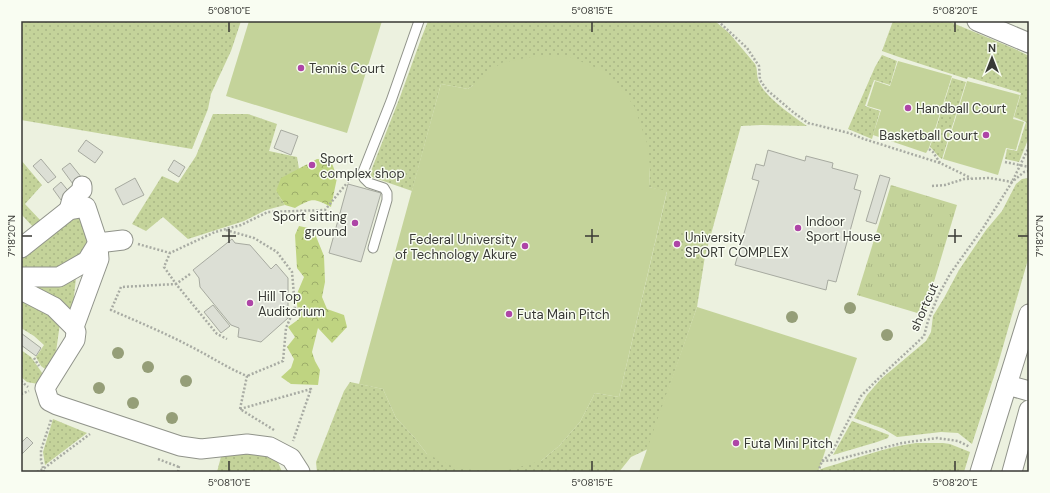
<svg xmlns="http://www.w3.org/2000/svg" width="1050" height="493" font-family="'DM Sans',sans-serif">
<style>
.built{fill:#ecf1df}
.grass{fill:url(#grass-dots)}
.forest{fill:url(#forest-crowns)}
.park{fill:url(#park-tufts)}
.garden{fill:#c4d39a}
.building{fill:#dcdfd5;stroke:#a7aaa0}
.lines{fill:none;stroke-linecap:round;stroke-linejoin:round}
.lane-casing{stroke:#90938a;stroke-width:11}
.street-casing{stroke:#90938a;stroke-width:21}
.path{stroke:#a8aba3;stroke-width:2.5;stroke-dasharray:2 2;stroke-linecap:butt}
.lane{stroke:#fff;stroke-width:9}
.street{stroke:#fff;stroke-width:19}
.tree{fill:#959e78}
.ticks{fill:none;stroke:#383935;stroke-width:1.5}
.poi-dot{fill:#ae45a7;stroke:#f9fdf2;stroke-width:1.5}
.labels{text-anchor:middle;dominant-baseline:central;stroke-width:3;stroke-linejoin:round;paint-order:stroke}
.poi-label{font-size:13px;fill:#383935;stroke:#f9fdf2;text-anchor:start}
.street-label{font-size:13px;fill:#383935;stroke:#f9fdf2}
.neatline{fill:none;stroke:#383935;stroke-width:1.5}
.ticks-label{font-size:10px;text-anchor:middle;fill:#383935}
</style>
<defs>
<pattern id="grass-dots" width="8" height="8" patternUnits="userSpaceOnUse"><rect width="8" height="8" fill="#c4d39a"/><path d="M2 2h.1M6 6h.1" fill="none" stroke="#a9b685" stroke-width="1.8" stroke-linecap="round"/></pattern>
<pattern id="forest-crowns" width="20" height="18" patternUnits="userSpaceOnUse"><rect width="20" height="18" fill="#bfd481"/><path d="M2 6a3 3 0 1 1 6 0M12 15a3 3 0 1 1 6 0" fill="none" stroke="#9cad6a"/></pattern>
<pattern id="park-tufts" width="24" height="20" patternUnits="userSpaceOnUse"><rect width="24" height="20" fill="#c4d39a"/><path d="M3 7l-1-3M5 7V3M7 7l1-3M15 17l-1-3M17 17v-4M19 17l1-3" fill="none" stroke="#a9b685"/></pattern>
</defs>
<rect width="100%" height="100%" fill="#f9fdf2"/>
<!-- built -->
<rect class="built" x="21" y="21" width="1008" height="451"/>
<!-- grass -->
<g class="grass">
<polygon points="21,21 241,21 231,51 211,94 208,109 192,149 21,120"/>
<path d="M 428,21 L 715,21 L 729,33 L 755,64 C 758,69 756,76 759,82 C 765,97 793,116 807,126 L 761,125 L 741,126 L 705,256 L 697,307 L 648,449 L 631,457 L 619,472 L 317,472 L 316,462 L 344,391 L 350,382 L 383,389 L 396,418 L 414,437 L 427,454 L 541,461 L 559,446 L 580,422 L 595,393 L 619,397 L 667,192 L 649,187 L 650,167 L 473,85 L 468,89 L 441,84 L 412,191 L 369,176 L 400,97 L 421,39 Z"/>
<polygon points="893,21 948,21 1015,49 1029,56 1029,137 1019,162 1005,159 1007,149 1017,151 1026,122 1014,117 1021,93 968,77 967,79 899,57 882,51"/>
<polygon points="882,55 897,61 890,85 874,80 865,106 880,111 872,139 848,129 875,67"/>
<path d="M 952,78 L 966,82 L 942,159 C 937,156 935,151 930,147 Z"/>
<polygon points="213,114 248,114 277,124 269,151 297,157 299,169 276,191 285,205 266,210 244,221 188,239 163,217 146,231 132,224 162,176 178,183 196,156"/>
<polygon points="21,160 42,185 25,204 42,222 35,229 21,214"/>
<polygon points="1029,178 1029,256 998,364 972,444 958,433 941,432 897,437 884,429 854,418 867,395 881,379 926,341 931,332 933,316 944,298 959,270 986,230 1002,211 1016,184 1022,179"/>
<polygon points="84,211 95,243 58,273 21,268 21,264 25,252"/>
<polygon points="76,278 72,314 32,285"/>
<polygon points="21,295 60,323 56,352 48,371 41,366 36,357 44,345 34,336 21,328"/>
<polygon points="21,350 31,357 45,377 38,384 27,382 21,377"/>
<polygon points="53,419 87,433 45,465 43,452"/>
<polygon points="852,421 889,435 888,438 877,442 833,455"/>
<path d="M 916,443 L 943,443 L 950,444 L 970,452 L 964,472 L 818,472 L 819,470 C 827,466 835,465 843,462 C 867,455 891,446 916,443 Z"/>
<polygon points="223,449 262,451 278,462 282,472 217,472"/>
</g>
<!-- forest -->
<g class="forest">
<path d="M 317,159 L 331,160 L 337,178 L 331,207 C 313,198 313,198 295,208 L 285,205 L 276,191 L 281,178 Z"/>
<polygon points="299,226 313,229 324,256 325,282 322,297 327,309 344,315 347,327 332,343 318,328 312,352 315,361 320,370 318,385 291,384 281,377 291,368 294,359 287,347 295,337 288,327 299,319 296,296 304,277 297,268 295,235"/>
</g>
<!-- park -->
<polygon class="park" points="891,185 957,205 924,315 857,295"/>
<!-- garden -->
<g class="garden">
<polygon points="249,21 382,21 347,133 226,96"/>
<polygon points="536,56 570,57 604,71 618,85 634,106 647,143 650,167 649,187 667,191 619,397 595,393 580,422 559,446 541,461 504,471 474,470 456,468 427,454 414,437 396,418 383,389 359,384 441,84 468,89 501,63"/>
<polygon points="898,61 952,76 929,148 926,153 873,135 881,110 867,106 875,81 890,86"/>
<polygon points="967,81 1020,95 1013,119 1024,122 1016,150 1006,148 998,175 943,159"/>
<polygon points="697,307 857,358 818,472 639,472"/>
</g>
<!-- building -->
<g class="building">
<polygon points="281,130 298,136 291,155 274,148"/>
<polygon points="86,140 103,152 95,163 78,151"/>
<polygon points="768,150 805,161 806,156 833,163 832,168 858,175 854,189 861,191 836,282 828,280 826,290 735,265 759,181 752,179 756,164 764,166"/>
<polygon points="41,159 56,177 48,183 33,166"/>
<polygon points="174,160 185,167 179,177 168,170"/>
<polygon points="311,162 315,162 315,167 313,167 313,168 310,168 310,165 311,165"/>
<polygon points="70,163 82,178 73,184 62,169"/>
<polygon points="880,175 890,178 876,224 866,221"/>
<polygon points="135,178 144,195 123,205 115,189"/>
<polygon points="61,182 70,193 61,200 53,189"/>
<polygon points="348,184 381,193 361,262 329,253"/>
<polygon points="232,239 235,243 250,245 271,269 276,264 288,278 288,318 261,342 238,337 239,328 231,325 200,287 199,278 193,270"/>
<polygon points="213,305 230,326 221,333 204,312"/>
<polygon points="21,333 41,348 36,356 21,345"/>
<polygon points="27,437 33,443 22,454 21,443"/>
</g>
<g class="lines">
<defs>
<polyline id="lane" points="373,248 387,200 387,193 384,188 369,183 364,178 363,172 391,101 419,21"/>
<g id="street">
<polyline points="977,21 1029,43"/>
<polyline points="69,210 72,199 82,190 82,186"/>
<polyline points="21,248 69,210 86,207 98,243 123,240"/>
<polyline points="21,277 59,277 87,261 98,243"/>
<polyline points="21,290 54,307 74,327 76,332 75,340 45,388 49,401 57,405 180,446 201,449 247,444 270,447 291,458 300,472"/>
<polyline points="74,327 99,259 98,247"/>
<polyline points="1007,385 1029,391"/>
<polyline points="980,472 1029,314"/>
<polyline points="1012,472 1029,410"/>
</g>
</defs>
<!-- lane casing -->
<use href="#lane" class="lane-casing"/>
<!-- street casing -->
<use href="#street" class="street-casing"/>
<!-- path -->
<g class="path">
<polyline points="718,21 747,48 759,66 760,80 767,90 793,112 808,123 849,133 864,139 940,163"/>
<polyline points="929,149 933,152 940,163 971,178"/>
<polyline points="1005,162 1029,167"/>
<polyline points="932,186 945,185 964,179 990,178 1012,182 1024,172 1029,171"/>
<polyline points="226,230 254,238 277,252 292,272 295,307 286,328 283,361 247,376"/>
<polyline points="138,244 170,253"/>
<polyline points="190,274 176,284 217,334 227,339"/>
<polyline points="34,358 39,366"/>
<polyline points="21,381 28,387"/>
<polyline points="21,394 29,391"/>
<polyline points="240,409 311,389 293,441"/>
<path d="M 274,430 L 240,409 L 247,376 C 230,369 216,360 201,352 C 172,336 141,323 111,310 L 121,287 L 176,284 L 164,267 L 170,253 L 215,232 L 241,225 L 268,212 L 325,210 L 351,178"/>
<polyline points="158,459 179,467"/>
<polyline points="822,461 831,454 861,396 879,378 924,336 928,321 938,296 950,274 983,228 1012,182 1029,147"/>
<polyline points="37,472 43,469 90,434"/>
<polyline points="44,472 41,460 41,450 51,420"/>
<polyline points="178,472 179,466"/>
<polyline points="818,472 822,461 835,460 902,443 937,438 958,441 970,447"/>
</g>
<!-- lane -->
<use href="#lane" class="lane"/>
<!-- street -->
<use href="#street" class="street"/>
</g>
<!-- trees -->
<g class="tree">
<circle cx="850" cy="308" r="6"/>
<circle cx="792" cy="317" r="6"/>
<circle cx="887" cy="335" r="6"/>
<circle cx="118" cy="353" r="6"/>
<circle cx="148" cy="367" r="6"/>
<circle cx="186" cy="381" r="6"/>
<circle cx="99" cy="388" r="6"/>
<circle cx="133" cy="403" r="6"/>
<circle cx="172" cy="418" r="6"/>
</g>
<!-- ticks -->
<path class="ticks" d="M 229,22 L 229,32M 592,22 L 592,32M 955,22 L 955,32M 229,229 L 229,243M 592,229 L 592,243M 955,229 L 955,243M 22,236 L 32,236M 222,236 L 236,236M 585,236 L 599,236M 948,236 L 962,236M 1018,236 L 1028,236M 229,461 L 229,471M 592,461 L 592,471M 955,461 L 955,471"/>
<!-- markers -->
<g class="poi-dot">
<circle cx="301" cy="68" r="4"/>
<circle cx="908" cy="108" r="4"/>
<circle cx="986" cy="135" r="4"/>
<circle cx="312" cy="165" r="4"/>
<circle cx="355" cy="223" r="4"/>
<circle cx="798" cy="228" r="4"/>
<circle cx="677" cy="244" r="4"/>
<circle cx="525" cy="246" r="4"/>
<circle cx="250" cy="303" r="4"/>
<circle cx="509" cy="314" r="4"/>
<circle cx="736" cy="443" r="4"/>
</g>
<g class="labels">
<!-- poi labels -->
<g class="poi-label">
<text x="309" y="68">Tennis Court</text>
<text x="916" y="108">Handball Court</text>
<text x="978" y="135" text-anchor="end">Basketball Court</text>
<text x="320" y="158">Sport<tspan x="320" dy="15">complex shop</tspan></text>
<text x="347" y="216" text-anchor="end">Sport sitting<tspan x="347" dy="15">ground</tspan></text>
<text x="806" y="221">Indoor<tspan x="806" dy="15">Sport House</tspan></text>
<text x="685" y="237">University<tspan x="685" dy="15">SPORT COMPLEX</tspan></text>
<text x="517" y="239" text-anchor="end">Federal University<tspan x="517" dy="15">of Technology Akure</tspan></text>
<text x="258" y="296">Hill Top<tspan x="258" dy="15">Auditorium</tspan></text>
<text x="517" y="314">Futa Main Pitch</text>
<text x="744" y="443">Futa Mini Pitch</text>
</g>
<!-- street labels -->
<g class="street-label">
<text transform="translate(924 307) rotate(-66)">shortcut</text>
</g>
</g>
<!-- border -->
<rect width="1050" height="493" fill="none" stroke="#f9fdf2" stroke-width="44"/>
<!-- north arrow -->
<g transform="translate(992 58)" stroke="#f9fdf2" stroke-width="3" paint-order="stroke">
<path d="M0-3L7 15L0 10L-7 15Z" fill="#383935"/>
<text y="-6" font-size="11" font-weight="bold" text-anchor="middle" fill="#383935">N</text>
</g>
<rect x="22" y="22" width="1006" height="449" class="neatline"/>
<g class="ticks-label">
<text x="229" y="14">5°08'10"E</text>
<text x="592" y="14">5°08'15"E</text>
<text x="955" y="14">5°08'20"E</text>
<text transform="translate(11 236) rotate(-90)" y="4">7°18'20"N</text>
<text transform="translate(1039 236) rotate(-90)" y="4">7°18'20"N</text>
<text x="229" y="486">5°08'10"E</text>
<text x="592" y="486">5°08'15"E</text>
<text x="955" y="486">5°08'20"E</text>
</g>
</svg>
